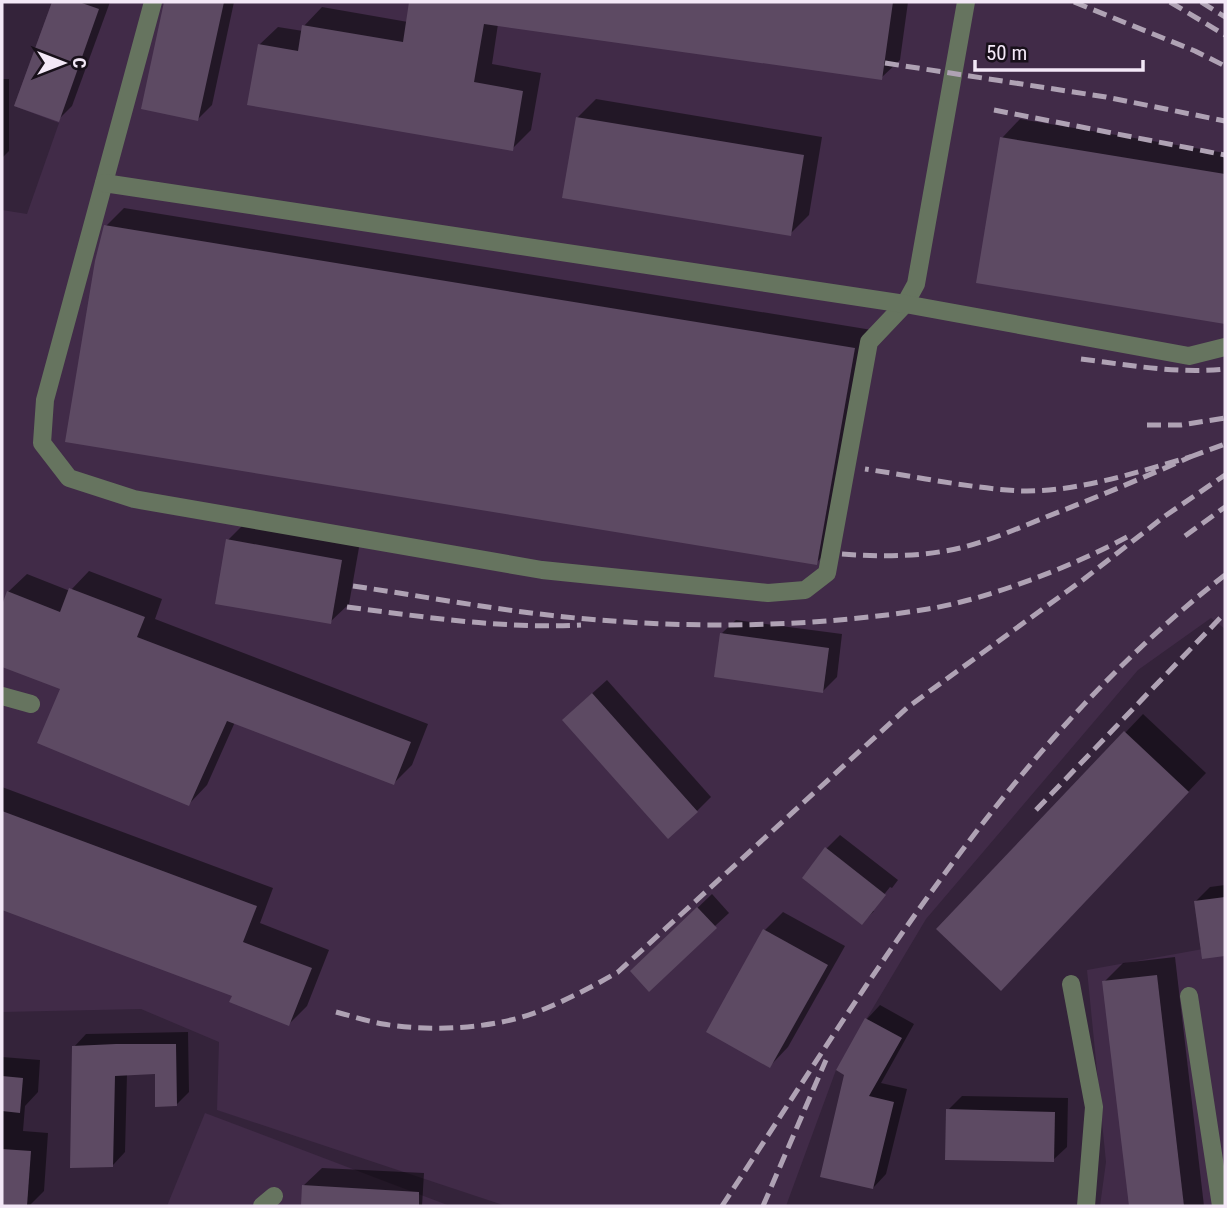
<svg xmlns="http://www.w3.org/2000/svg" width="1227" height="1208" font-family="'Roboto Condensed',sans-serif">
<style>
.built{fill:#412b48}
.shadow{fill:#0007}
.building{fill:#5d4a63}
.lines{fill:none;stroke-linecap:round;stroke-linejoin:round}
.minor{stroke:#66745f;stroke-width:18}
.rail{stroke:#afa2b4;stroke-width:5;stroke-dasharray:14 7;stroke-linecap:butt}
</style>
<rect width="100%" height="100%" fill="#34233a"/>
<!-- built -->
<g class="built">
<polygon points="52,2 1225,2 1225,629 1211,618 1138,670 926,919 836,1070 786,1206 506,1206 217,1110 219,1042 141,1009 2,1012 2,210 27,214 59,123 14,106"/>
<polygon points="1225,945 1225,1206 1100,1206 1106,1162 1087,970"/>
<polygon points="205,1113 450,1206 167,1206"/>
</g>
<!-- shadow -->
<g class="shadow">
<polygon points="54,2 110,2 72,106 58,120 17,105"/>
<polygon points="166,2 234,2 212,105 198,119 144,108"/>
<polygon points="411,2 908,2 900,60 881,78 498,24 492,64 541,73 531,130 512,149 259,45 278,27 303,31 304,26 322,7 408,22"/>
<polygon points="2,79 9,79 9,151 2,158"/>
<polygon points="596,99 822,137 809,215 790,234 577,118"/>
<polygon points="1020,119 1225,153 1225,322 978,281 1002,138"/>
<polygon points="124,208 872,330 835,544 816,563 106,226"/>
<polygon points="247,521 360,542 349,604 330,622 228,540"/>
<polygon points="89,571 162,599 155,619 428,724 412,765 394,783 235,722 207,785 189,804 62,688 2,665 2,610 8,592 27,574 70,591"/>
<polygon points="736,620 842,634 837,677 823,691 722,633"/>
<polygon points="607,680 711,797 697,811 578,706"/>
<polygon points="1143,714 1206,773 1019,970 939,929"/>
<polygon points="2,787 273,888 260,923 329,950 307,1006 289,1024 234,995 2,908"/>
<polygon points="840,835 898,880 892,888 890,887 871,911 874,911 862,923 826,849"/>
<polygon points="1225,885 1225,954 1204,957 1196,901 1210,887"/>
<polygon points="712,894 729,913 715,926 646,957"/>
<polygon points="783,912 845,946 788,1047 770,1066 765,930"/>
<polygon points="1175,957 1204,1206 1131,1206 1104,982 1123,963"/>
<polygon points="880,1005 914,1024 881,1083 907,1089 886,1174 873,1188 846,1074 838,1069 867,1019"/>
<polygon points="188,1032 189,1092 176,1105 157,1073 127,1074 125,1152 113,1165 74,1047 86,1034"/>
<polygon points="2,1057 40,1060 38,1092 25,1106 23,1131 48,1133 44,1191 29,1206 2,1206"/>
<polygon points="962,1096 1068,1098 1067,1147 1053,1160 948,1110"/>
<polygon points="322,1168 424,1173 422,1206 302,1206 303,1186"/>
</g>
<!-- building -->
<g class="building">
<polygon points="52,2 79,2 99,9 59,122 14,106"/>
<polygon points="224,2 198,121 141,109 164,2"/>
<polygon points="409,2 893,2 882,80 484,24 474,82 523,91 513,151 247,105 258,44 298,51 302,25 403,42"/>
<polygon points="576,117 804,155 791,236 562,198"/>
<polygon points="1000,137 1225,174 1225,324 976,283"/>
<polygon points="104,225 855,348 817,565 65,442 95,261"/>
<polygon points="226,539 342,560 331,624 215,604"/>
<polygon points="69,588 145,617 137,637 411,742 394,785 227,721 189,806 37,743 60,689 2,667 2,605 7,591 60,612"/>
<polygon points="720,633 829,648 823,693 714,677"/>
<polygon points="592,693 698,812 668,839 562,720"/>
<polygon points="1124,731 1189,792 1001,991 936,929"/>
<polygon points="2,811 257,906 243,942 312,968 289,1026 229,1002 232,996 2,910"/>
<polygon points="825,847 886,895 862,925 802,878"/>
<polygon points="1225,897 1225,956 1202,959 1194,901"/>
<polygon points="697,907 717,928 649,992 630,971"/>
<polygon points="763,929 828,965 770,1068 706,1032"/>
<polygon points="1157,975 1184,1206 1129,1206 1102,981"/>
<polygon points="865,1018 902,1038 869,1096 894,1102 873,1189 820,1177 844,1075 836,1070"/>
<polygon points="116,1044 176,1044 177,1106 155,1107 155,1074 115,1076 113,1167 70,1168 72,1046"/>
<polygon points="2,1076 23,1078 20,1113 2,1111"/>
<polygon points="946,1109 1055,1112 1054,1162 945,1160"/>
<polygon points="2,1149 31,1151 27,1206 2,1206"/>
<polygon points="302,1185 419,1192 419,1206 301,1206"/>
</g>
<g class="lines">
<!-- minor -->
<g class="minor">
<polyline points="153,2 45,400 42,443 69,478 134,499 542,570 768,593 805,590 827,573 869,342 905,304 916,284 966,2"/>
<polyline points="104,183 905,304 1189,356 1225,347"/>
<polyline points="2,696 31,704"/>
<polyline points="1071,984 1094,1107 1086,1206"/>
<polyline points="1189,996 1221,1206"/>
<polyline points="262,1206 274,1196"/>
</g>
<!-- rail -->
<g class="rail">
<polyline points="1074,2 1195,51 1225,66"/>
<polyline points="1170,2 1225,35"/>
<polyline points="1201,2 1225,17"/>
<polyline points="885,63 1106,97 1225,121"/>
<polyline points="994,110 1225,155"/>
<path d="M 1081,359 C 1129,365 1177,374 1225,369"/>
<polyline points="1147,425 1181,425 1225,418"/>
<polyline points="1190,457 1225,444"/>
<polyline points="1185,536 1225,507"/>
<path d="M 842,554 C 882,557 921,557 960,548 C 989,541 1019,528 1046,517 C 1095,498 1143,478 1190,457 C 1134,473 1066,496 1007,490 C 960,486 912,476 865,469"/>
<path d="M 353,586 C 435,598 517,614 600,620 C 704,629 825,626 928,609 C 989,599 1073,566 1127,537"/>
<path d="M 347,607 C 425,617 502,629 581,625"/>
<polyline points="1036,810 1225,613"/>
<path d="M 336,1012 C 351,1016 367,1021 383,1024 C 429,1032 493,1029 537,1012 C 565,1001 592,987 618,972 L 908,707 L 1084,579 L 1165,516 L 1225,475"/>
<path d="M 722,1206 C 869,982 1010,742 1225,575"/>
<polyline points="763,1206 826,1060"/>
</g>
</g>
<!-- border -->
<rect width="1227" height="1208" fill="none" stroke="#f3e8f7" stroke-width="7"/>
<!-- north arrow -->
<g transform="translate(63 63) rotate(90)" stroke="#18101a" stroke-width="5" paint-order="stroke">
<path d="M0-5L12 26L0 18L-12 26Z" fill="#f3e8f7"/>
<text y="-10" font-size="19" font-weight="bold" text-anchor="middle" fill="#f3e8f7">С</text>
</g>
<!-- scale -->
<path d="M975 60v10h168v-10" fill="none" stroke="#f3e8f7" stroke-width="3.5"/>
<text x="986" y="60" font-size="21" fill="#f3e8f7" stroke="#18101a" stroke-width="5" paint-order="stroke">50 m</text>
</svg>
